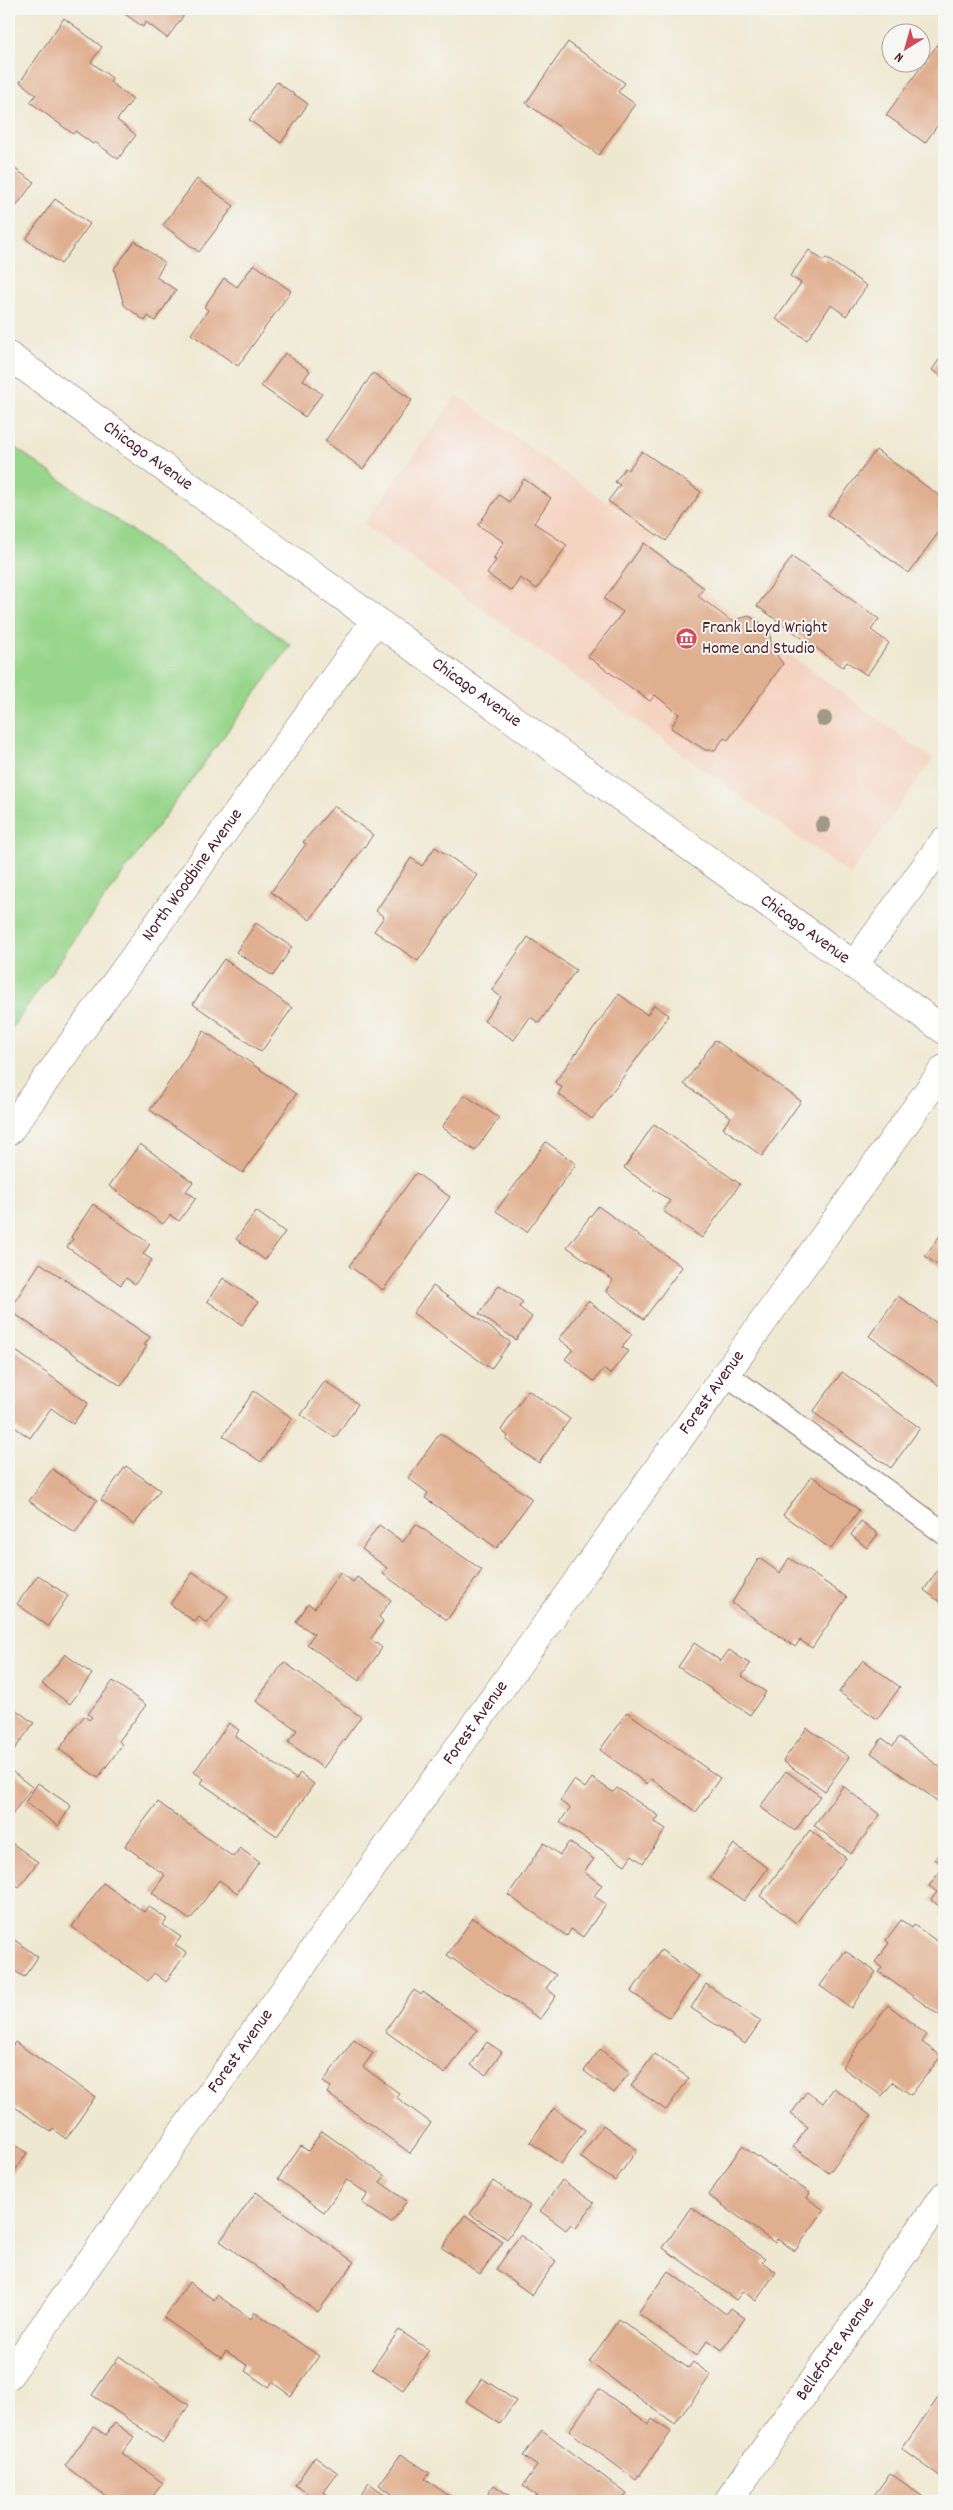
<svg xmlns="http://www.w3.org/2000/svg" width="953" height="2510" font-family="Dekko,sans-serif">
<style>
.built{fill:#f5d3c1}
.green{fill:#98d68b;stroke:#717a5b}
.building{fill:#e0af90}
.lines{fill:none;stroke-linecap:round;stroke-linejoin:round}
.service-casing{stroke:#846565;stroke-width:24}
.minor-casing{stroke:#846565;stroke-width:29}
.secondary-casing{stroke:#846565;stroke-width:29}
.service{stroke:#fff;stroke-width:22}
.minor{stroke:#fff;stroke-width:28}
.secondary{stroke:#fff;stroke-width:28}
.tree{fill:#a19886}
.labels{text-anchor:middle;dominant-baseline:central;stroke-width:4;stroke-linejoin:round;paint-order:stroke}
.street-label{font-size:18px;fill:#4a1f2b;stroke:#f6f6f2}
.poi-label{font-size:18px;fill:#4a1f2b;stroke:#f6f6f2;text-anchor:start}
</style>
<rect width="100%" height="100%" fill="#f6f6f2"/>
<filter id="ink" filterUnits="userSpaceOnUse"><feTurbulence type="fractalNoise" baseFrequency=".02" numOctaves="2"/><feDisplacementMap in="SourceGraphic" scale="10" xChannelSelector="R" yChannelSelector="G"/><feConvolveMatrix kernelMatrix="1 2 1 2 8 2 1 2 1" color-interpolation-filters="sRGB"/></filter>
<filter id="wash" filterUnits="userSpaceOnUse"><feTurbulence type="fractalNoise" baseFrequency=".0096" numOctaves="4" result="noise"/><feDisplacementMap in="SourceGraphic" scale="20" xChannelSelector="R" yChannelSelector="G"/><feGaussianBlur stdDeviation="1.12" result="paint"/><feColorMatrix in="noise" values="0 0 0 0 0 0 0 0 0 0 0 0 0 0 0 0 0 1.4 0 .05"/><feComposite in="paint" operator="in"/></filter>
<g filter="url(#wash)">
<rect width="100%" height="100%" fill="#efe8d1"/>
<!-- built -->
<polygon class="built" points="457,395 657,539 649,552 933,759 850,875 364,524"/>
<!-- green -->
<polygon class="green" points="9,443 291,645 84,926 9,1032"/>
<g id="blocks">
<!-- building -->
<g class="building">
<polygon points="118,9 184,9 187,11 167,38 146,22 143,27"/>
<polygon points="64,18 102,47 91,62 112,78 110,82 133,99 117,120 136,135 118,159 95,142 93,144 75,131 73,134 30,102 36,95 20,82"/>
<polygon points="940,41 944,44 944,116 925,143 886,115"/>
<polygon points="568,42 625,83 618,92 635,104 599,155 526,103"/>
<polygon points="277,82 308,104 281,143 249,120"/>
<polygon points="9,165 34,182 9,216"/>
<polygon points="197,179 234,206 199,252 163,225"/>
<polygon points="55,199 90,224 61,264 26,239"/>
<polygon points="135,241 165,263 156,277 176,290 155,321 148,316 145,321 124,305 114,269"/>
<polygon points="809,250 824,261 826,258 867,286 846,316 831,305 807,340 776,319 801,283 790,276"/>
<polygon points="254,264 291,291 238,366 191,334 208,310 204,307 224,278 237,287"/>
<polygon points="285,353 310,371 303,380 322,394 305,417 261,386"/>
<polygon points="944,353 944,378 932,370"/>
<polygon points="373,373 412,400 363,469 325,441"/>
<polygon points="876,450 944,499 944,525 909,573 828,515"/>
<polygon points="642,451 701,492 666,541 608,501 620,485 615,482 625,468 628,470"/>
<polygon points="524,479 551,498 534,523 567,545 537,589 520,578 512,591 487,574 496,560 493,559 504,542 478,525 499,495 509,502"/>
<polygon points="644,543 704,588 698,596 731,621 749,616 770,629 771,647 783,664 728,740 724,738 715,750 705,750 671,728 679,714 655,695 650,701 588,657 623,612 604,599"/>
<polygon points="792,557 879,619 871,630 889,643 867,675 847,662 843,667 757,606"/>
<polygon points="334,806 373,835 310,920 271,892 306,844 303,842"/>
<polygon points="435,847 477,875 418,961 374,931 384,917 376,911 411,858 422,866"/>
<polygon points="256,923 292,947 273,976 236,952"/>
<polygon points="528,937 576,970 539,1023 530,1017 514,1040 484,1021 501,997 492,990"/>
<polygon points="224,959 292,1008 261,1052 193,1004"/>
<polygon points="619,994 647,1015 654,1005 669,1015 592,1119 558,1094 562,1087 555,1082"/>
<polygon points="204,1031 296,1094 243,1173 150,1110"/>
<polygon points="715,1040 801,1101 762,1156 723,1128 731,1117 684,1084"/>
<polygon points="465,1095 499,1118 475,1151 442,1127"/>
<polygon points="654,1124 740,1184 702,1238 663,1211 670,1201 624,1168"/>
<polygon points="546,1142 576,1164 527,1232 496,1211"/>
<polygon points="140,1144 193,1182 186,1191 196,1198 179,1221 170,1215 163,1224 109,1186"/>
<polygon points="416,1173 450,1197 383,1290 349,1266"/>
<polygon points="93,1204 150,1244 143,1254 152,1260 135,1284 126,1278 121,1285 67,1247 73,1239 71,1237"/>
<polygon points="598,1206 682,1267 644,1319 606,1291 613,1280 567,1247"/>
<polygon points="256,1211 285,1232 265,1260 236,1239"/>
<polygon points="944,1230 944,1270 925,1256"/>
<polygon points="40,1263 150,1337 144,1345 147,1346 121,1386 9,1310"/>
<polygon points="223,1278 258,1302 242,1325 207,1301"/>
<polygon points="499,1285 523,1302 519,1307 532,1317 516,1340 479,1314"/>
<polygon points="433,1286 510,1342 491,1369 413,1313"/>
<polygon points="898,1296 944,1328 944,1389 869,1336"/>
<polygon points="588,1301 632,1334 622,1347 628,1351 610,1374 603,1369 594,1381 565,1359 573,1349 559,1339"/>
<polygon points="9,1346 88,1403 73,1424 51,1408 30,1438 9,1423"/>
<polygon points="842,1372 920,1428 891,1468 813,1412"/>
<polygon points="325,1381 358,1404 335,1438 301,1415"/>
<polygon points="528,1390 570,1419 539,1463 506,1440 508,1436 501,1430"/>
<polygon points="254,1391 292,1418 261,1462 223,1436"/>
<polygon points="440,1433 532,1499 497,1548 425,1498 428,1493 408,1478"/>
<polygon points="126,1466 160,1490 134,1525 101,1500"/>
<polygon points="52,1469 97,1500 75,1533 29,1501"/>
<polygon points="812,1476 859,1510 831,1549 783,1515"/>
<polygon points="861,1521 878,1534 867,1548 851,1535"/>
<polygon points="416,1524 482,1570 447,1620 383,1574 387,1568 362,1549 379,1525 403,1542"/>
<polygon points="759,1558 780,1573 789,1558 847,1597 812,1648 800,1640 795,1647 732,1603"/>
<polygon points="944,1561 944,1605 924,1590"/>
<polygon points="193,1572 228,1596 207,1624 199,1617 195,1622 170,1604"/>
<polygon points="340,1572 353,1582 357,1577 391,1600 379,1617 383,1621 371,1639 382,1648 359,1681 307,1644 314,1634 296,1622 308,1604 315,1608"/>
<polygon points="38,1575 68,1596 48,1626 17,1604"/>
<polygon points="694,1643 721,1661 729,1650 750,1664 742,1676 766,1692 750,1715 678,1667"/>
<polygon points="65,1654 92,1674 70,1704 42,1684"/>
<polygon points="863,1660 900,1687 877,1719 839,1692"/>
<polygon points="284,1662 361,1717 323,1768 288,1742 297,1730 256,1701"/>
<polygon points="113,1681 146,1705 119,1741 122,1745 98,1778 59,1749 84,1716 89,1720 92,1717 88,1714"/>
<polygon points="9,1705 34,1723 14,1750 9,1746"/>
<polygon points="627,1712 720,1778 696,1812 651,1779 647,1784 600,1750"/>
<polygon points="229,1723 239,1730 235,1736 296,1779 300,1773 314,1784 277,1836 201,1783 204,1779 194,1772"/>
<polygon points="807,1728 849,1757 825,1791 783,1761"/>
<polygon points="899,1737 944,1770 944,1795 939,1802 871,1753 882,1738 893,1746"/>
<polygon points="9,1769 32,1787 9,1819"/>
<polygon points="786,1771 820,1796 795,1831 760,1807"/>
<polygon points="592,1778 613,1792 617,1788 659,1816 655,1822 666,1829 643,1863 632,1855 625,1865 560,1822 570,1808 560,1801 574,1780 585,1788"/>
<polygon points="38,1783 71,1806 58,1826 25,1802"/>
<polygon points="843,1786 880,1815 851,1854 814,1825"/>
<polygon points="158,1802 233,1857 240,1848 259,1862 237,1893 219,1880 190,1920 152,1893 165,1875 125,1846"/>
<polygon points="810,1830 846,1858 796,1923 760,1896"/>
<polygon points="9,1841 38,1862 19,1887 9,1880"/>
<polygon points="569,1842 594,1859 584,1872 602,1885 594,1896 606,1904 583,1937 571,1929 567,1936 508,1895 544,1843 560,1855"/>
<polygon points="734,1844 768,1868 744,1901 710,1878"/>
<polygon points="944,1847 944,1917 940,1914 943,1909 931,1900 937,1892 929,1886 944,1866 935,1859"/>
<polygon points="103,1883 144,1912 148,1906 167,1919 163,1925 181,1937 175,1945 186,1953 166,1982 154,1973 148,1981 72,1927"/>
<polygon points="473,1918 556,1975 546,1988 556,1996 540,2019 447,1955"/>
<polygon points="901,1920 912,1928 914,1925 944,1946 944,2009 939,2015 879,1972 882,1968 875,1962 889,1943 886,1940"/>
<polygon points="9,1936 38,1957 24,1977 9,1967"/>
<polygon points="661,1950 699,1976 669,2018 631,1992"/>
<polygon points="845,1951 876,1972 851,2008 820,1986"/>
<polygon points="706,1984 761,2021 745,2044 691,2008"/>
<polygon points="414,1990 421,1995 423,1992 477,2030 445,2074 385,2031"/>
<polygon points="888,2005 927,2035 922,2042 941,2056 911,2095 893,2082 882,2096 842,2067"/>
<polygon points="354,2039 373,2053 363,2067 399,2093 396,2097 431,2123 410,2153 327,2093 331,2087 323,2082"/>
<polygon points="15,2042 95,2097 66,2139 53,2129 51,2132 9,2103 9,2051"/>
<polygon points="487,2042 502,2052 486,2075 471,2065"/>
<polygon points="600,2049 630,2072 614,2093 584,2071"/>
<polygon points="654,2054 689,2078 666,2110 631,2086"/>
<polygon points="834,2088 871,2116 829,2173 793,2147 808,2127 791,2114 807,2091 823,2103"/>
<polygon points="554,2108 585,2130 561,2164 530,2142"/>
<polygon points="603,2125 637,2150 615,2181 580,2157"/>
<polygon points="322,2131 385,2176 380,2182 407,2201 391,2223 362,2203 368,2194 347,2180 324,2212 278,2179 301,2146 308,2151"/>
<polygon points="9,2141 27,2153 9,2179"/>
<polygon points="742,2146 810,2193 807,2198 824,2210 795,2251 777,2239 775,2243 708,2195"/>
<polygon points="562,2180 594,2203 576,2228 571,2224 566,2230 540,2211"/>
<polygon points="493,2181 530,2206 507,2239 470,2214"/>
<polygon points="256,2192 354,2262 318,2312 220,2241"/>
<polygon points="691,2207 765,2259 762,2262 776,2272 756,2301 743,2291 736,2300 663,2248"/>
<polygon points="465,2215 503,2242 480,2274 442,2248"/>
<polygon points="520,2235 556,2261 532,2295 496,2269"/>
<polygon points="668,2271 726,2314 731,2308 745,2318 722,2350 708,2340 696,2356 638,2313"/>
<polygon points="189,2282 214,2300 217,2295 251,2319 255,2312 319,2356 291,2396 272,2382 268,2387 245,2371 248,2366 226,2351 221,2358 164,2318"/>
<polygon points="619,2319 688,2368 693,2362 711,2375 675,2424 589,2362"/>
<polygon points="399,2330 429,2350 403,2390 372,2369"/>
<polygon points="119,2356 189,2405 163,2443 92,2395"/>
<polygon points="482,2378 516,2401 500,2424 466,2401"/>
<polygon points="599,2389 649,2424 652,2419 671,2432 636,2480 569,2431"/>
<polygon points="938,2398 944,2402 944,2479 902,2449"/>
<polygon points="115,2423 134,2437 122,2453 163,2483 149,2501 113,2501 65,2466 93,2427 106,2435"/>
<polygon points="542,2430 627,2494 621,2501 545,2501 523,2486 537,2466 523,2456"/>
<polygon points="401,2454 430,2473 425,2479 452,2498 450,2501 402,2501 379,2485"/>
<polygon points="315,2456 338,2473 324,2492 329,2496 326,2501 308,2501 311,2496 295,2485"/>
<polygon points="890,2473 926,2499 925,2501 870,2501"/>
<polygon points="369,2483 394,2501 356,2501"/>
<polygon points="494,2485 517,2501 483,2501"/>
</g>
</g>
</g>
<g filter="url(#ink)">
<use href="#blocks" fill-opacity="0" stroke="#846565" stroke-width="1"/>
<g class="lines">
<defs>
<polyline id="service" points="726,1374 944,1533"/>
<g id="minor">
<polyline points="854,965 944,841"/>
<path id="s1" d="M 9,1131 L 376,620"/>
<path id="s2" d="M 9,2375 L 944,1069"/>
<path id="s3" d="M 728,2501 L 944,2196"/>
</g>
<g id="secondary">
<path id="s4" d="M 9,356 L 944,1030"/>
</g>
</defs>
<!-- service casing -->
<use href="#service" class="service-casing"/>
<!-- minor casing -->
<use href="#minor" class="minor-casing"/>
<!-- secondary casing -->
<use href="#secondary" class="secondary-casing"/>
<!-- service -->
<use href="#service" class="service"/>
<!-- minor -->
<use href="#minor" class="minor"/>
<!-- secondary -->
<use href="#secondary" class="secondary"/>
</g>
<!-- trees -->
<g class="tree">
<circle cx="824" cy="719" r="8"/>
<circle cx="823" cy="825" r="8"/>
</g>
</g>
<!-- icons -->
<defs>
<symbol id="museum-disc" viewBox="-11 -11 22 22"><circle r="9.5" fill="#d1495b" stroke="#f6f6f2"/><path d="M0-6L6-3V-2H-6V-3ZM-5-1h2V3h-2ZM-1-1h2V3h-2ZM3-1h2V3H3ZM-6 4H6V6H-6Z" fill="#fff"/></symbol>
</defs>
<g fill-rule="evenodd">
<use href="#museum-disc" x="674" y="626" width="25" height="25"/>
</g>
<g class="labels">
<!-- street labels -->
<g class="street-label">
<text stroke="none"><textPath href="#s4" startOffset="171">Chicago Avenue</textPath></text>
<text stroke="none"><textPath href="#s4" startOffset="576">Chicago Avenue</textPath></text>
<text stroke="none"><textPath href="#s1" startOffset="315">North Woodbine Avenue</textPath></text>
<text stroke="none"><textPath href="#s4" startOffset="981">Chicago Avenue</textPath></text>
<text stroke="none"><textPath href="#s2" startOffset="1208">Forest Avenue</textPath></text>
<text stroke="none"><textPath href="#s2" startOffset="802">Forest Avenue</textPath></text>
<text stroke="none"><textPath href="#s2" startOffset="398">Forest Avenue</textPath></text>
<text stroke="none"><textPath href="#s3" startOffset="186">Belleforte Avenue</textPath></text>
</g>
<!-- poi labels -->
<g class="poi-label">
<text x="702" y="628">Frank Lloyd Wright<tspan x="702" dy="21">Home and Studio</tspan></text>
</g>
</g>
<!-- margin -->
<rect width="953" height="2510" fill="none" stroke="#f6f6f2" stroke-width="30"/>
<!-- north arrow -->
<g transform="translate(906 48) rotate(217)"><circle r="24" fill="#f6f6f2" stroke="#b1a0a2"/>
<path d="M0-4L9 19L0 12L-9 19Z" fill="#d1495b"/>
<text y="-8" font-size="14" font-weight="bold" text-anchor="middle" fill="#4a1f2b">N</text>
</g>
</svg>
